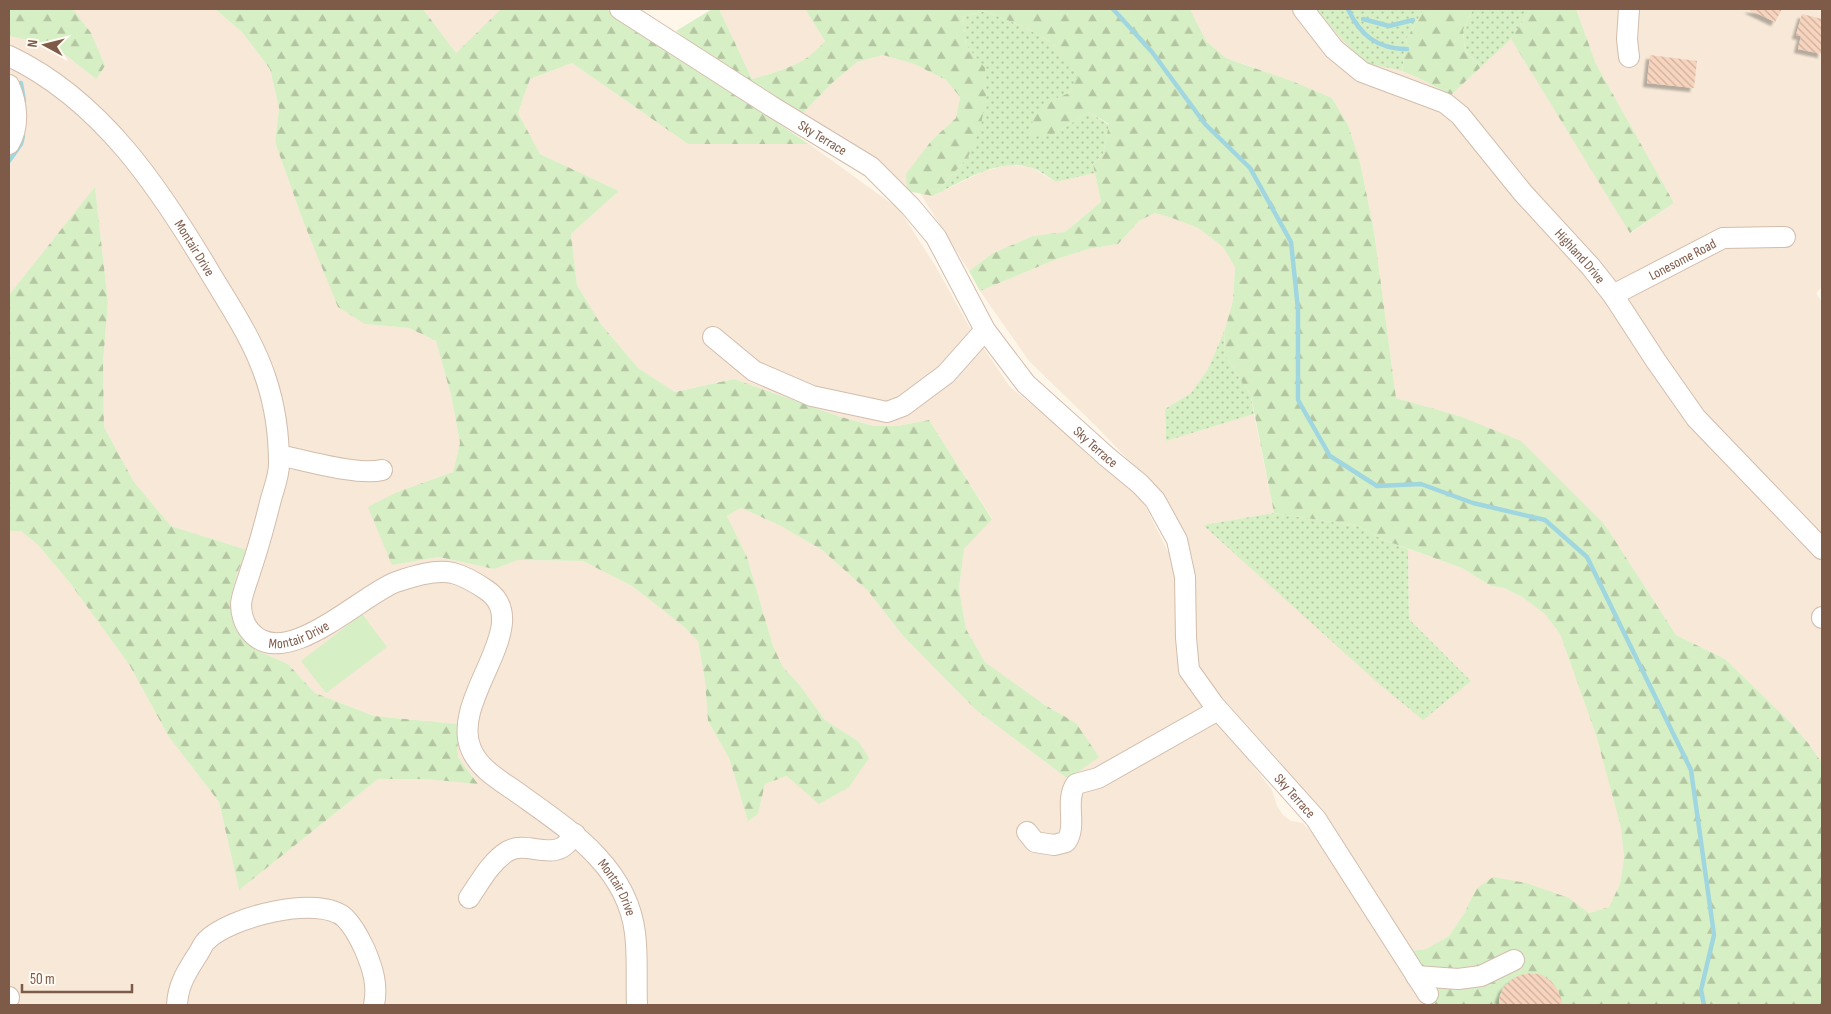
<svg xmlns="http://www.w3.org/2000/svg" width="1831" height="1014" font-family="'Sofia Sans Condensed',sans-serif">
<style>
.residential{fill:#f7e8d7}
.grass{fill:url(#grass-dots)}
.forest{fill:url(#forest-firs)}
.garden{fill:#d7efc5}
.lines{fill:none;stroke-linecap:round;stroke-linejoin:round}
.stream{stroke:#a0d6df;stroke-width:4.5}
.building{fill:url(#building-back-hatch);filter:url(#shadow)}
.minor-casing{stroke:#d3bdad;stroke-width:22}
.minor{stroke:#fff;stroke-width:20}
.labels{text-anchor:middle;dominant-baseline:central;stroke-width:4;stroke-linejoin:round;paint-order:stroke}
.street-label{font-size:14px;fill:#7e5a49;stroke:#fffaf2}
</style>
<defs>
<pattern id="grass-dots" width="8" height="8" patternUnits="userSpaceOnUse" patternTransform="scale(1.25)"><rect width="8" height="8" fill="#d7efc5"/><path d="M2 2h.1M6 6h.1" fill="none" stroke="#b4c5a2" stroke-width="1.8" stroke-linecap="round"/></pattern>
<pattern id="forest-firs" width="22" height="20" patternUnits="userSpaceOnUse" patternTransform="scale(1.25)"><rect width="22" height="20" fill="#d7efc5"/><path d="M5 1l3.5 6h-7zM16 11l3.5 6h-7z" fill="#b4c5a2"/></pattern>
<pattern id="building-back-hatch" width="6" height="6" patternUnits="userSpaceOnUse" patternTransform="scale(1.25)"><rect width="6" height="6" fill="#f7d4be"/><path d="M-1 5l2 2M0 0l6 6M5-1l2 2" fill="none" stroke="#cdaf9c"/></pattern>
<filter id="shadow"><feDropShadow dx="-4" dy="4" stdDeviation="1" flood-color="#0004"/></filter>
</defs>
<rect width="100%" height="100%" fill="#fff6ea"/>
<!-- residential -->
<g class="residential">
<polygon points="73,9 215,9 242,32 270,69 279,108 275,142 302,218 320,260 365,324 409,328 436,341 451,395 460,443 453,472 397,492 392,565 439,557 494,569 518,560 583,561 632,586 683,626 698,641 705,681 708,721 729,758 748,820 758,814 765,784 787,776 858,741 825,720 798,683 783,667 773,646 747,557 727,516 741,508 781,526 822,550 868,591 903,636 976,710 1068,779 1076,723 1045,705 985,662 966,629 959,589 964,549 992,518 929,420 897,426 874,426 841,417 734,379 675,392 638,368 600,323 577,285 571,234 619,191 540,154 518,113 530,79 572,63 688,144 809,144 899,209 936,267 970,328 1010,387 1051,420 1093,460 1142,499 1175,566 1177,652 1188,682 1272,790 1277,806 1283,815 1291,821 1303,823 1332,856 1341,844 1278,759 1209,683 1196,664 1193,561 1184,533 1163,497 1100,430 1029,361 980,291 1057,259 1088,249 1118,244 1139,221 1155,213 1175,219 1198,228 1223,247 1235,267 1233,300 1225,329 1208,369 1191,393 1165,409 1166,441 1254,414 1274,513 1203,525 1471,681 1409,619 1408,549 1462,568 1491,586 1504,588 1522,597 1545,614 1560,634 1596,735 1621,828 1624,858 1620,884 1609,907 1589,913 1569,898 1476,889 1465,912 1449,936 1426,949 1392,954 1429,1005 9,1005 9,531 21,531 38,545 70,583 130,666 169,737 219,802 239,890 378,779 426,779 478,783 458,757 457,724 374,716 315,693 288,664 256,650 236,631 230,602 237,573 247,550 171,526 134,482 104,427 103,362 108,303 95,188 9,295 9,36 54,46 96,79 91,33"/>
<polygon points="423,9 501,9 456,53"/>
<polygon points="719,9 805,9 825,41 815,54 789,68 752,79"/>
<polygon points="1190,9 1316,9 1350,47 1367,62 1392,67 1423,80 1451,95 1511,39 1631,233 1674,203 1596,64 1576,9 1822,9 1822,287 1816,293 1822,302 1822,763 1808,743 1791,723 1725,659 1676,635 1605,525 1459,416 1396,398 1374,231 1360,162 1348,125 1332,98 1253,67 1226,58 1206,41"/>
<polygon points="883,55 914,64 946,80 960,97 956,118 932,140 907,191 801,115 832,83 857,62"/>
<polygon points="1008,165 1030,167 1056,182 1095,173 1101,202 1065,232 1033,236 993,253 969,271 920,193 933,196 982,172"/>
</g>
<!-- grass -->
<g class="grass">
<path d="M 1317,9 L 1424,9 L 1407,38 L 1402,71 C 1391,67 1379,67 1368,63 C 1356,58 1325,20 1317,9 Z"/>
<polygon points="1473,9 1531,9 1511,39 1481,67 1465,51 1463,30"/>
<path d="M 985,11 L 1022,26 L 1051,42 L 1080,74 L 1069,93 L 1050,101 L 1030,134 L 1054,134 L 1089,112 L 1109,125 L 1103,154 L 1093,164 L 1095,173 L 1056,182 C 1048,177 1038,169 1029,167 C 995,159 962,182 933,196 L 968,157 L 985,69 L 966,45 L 963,17 Z"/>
<polygon points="1225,329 1224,353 1251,396 1254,414 1166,441 1165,409 1191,393 1208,369"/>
<polygon points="1274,513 1358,526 1384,540 1408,549 1409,619 1471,681 1423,720 1378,683 1203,525"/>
</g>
<!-- forest -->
<g class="forest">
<polygon points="9,9 73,9 91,33 105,66 96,79 54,46 9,36"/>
<polygon points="215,9 423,9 456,53 501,9 606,9 809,144 688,144 572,63 530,79 518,113 540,154 619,191 571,234 577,285 600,323 638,368 675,392 734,379 841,417 874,426 897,426 929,420 992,519 964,549 959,589 966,629 985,662 1045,705 1076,723 1099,757 1068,779 976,710 903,636 868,591 822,550 781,526 741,508 727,516 747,557 773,646 783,667 798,683 825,720 858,741 869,758 849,787 819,804 787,776 765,784 758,814 748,821 729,758 708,721 705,681 698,641 683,626 632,586 583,561 518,560 494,569 439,557 392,565 368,507 397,492 453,472 460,443 451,395 436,341 409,328 365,324 338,307 302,218 275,142 279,108 270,69 242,32"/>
<path d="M 712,9 L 719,9 L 752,79 C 782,70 804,66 825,41 L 805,9 L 1190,9 L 1206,41 L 1226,58 L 1294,82 L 1332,98 L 1348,125 L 1360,162 L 1374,231 L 1396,398 L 1459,416 L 1521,441 L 1605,525 L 1676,635 L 1725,659 L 1791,723 L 1808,743 L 1822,763 L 1822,1005 L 1429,1005 L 1392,954 L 1426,949 L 1449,936 L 1465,912 L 1476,889 L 1493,877 L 1526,883 L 1569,898 L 1589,913 L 1609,907 L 1620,884 L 1624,858 L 1621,828 L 1596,735 L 1560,634 L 1545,614 L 1522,597 L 1504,588 L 1491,586 L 1462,568 L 1384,540 L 1358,526 L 1274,513 L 1251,396 L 1224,353 L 1225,329 L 1233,300 L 1235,267 L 1223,247 L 1198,228 L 1175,219 L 1155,213 L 1139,221 L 1118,244 L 1088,249 L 1057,259 L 980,291 L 969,271 L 993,253 L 1033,236 L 1065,232 L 1101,202 L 1093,164 L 1103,154 L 1109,124 L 1089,112 L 1054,134 L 1030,135 L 1034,113 L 1050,101 L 1069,93 L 1079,74 L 1051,42 L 1022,26 L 985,11 L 963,17 L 966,45 L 985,68 L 986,99 L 980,129 L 968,157 L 933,196 L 907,191 L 906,174 L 932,140 L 956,118 L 960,97 L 946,80 L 914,64 L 883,55 L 857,62 L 832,83 L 801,115 L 722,69 L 676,31 Z"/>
<polygon points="1424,9 1473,9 1463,30 1465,51 1481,67 1451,95 1423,80 1402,71 1407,38"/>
<polygon points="1531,9 1576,9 1596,64 1674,203 1630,233 1511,39"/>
<polygon points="95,187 108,303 103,362 104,427 134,482 171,526 247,550 237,573 230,602 236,630 256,650 288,664 315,693 374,716 457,724 458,757 478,784 426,779 378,779 239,890 219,802 169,737 130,666 70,583 38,545 21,531 9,531 9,295"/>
</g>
<!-- garden -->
<polygon class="garden" points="362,614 387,647 326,693 301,661"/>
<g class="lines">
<!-- stream -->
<g class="stream">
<polyline points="1113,9 1152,52 1205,124 1250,168 1291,242 1298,309 1298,400 1330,456 1377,486 1421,484 1473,503 1545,520 1587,557 1691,770 1714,935 1701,990 1704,1005"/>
<path d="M 1348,9 C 1360,35 1377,49 1407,49"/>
<polyline points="1363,19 1389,26 1413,20"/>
<polyline points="21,83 24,101"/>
<polyline points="9,161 21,144 23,136"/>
</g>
</g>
<!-- building -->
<g class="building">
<polygon points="1748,9 1782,9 1775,22"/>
<polygon points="1802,14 1822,19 1822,54 1798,49 1801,36 1796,35"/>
<polygon points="1650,55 1697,61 1694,88 1647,83"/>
<polygon points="1531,973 1542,975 1551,981 1558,990 1563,1005 1499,1005 1499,998 1503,988 1511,980 1520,975"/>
</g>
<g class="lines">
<defs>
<g id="minor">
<path id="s1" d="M 620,9 L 771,106 L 871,167 L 910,206 L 936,237 L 985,330 L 1026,384 L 1106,456 L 1140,484 L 1155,500 L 1177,540 L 1185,577 L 1186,638 L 1189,670 L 1214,705 L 1316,819 L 1428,994"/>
<path id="s2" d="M 1303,9 L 1334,49 L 1362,72 L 1445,103 L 1460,115 L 1523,193 L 1591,267 L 1613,295 L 1656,361 L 1696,418 L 1822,549"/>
<path id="s3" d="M 9,56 C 102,100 161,190 212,276 C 232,309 254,342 266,379 C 275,406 279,436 279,464 C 279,476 274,488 271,499 C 265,523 259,546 251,569 C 248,580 242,593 241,604 C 241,613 244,624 250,631 C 284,673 361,595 396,582 C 413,576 435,569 453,573 C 464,576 476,583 485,589 C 538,623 449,698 471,749 C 479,769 501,781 518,793 C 568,829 627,866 635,933 C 638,956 636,981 637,1005"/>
<polyline points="1629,57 1627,39 1629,9"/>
<path d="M 9,85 C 17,103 20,126 9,144"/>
<path id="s4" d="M 1613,295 L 1723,238 L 1785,237"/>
<polyline points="713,337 754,371 812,396 887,412 903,406 946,374 985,330"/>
<path d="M 279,455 C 304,460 358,476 382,470"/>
<polyline points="1822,618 1822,617"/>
<path d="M 1027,832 L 1035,842 L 1054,845 L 1066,842 C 1078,826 1064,801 1076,784 L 1098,778 L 1218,710"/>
<path d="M 469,898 C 480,882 491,861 508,851 C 525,842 545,856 561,848 C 567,845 571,839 575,834"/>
<polyline points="1416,976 1458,979 1481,976 1514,960"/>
<polyline points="9,997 9,998"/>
<path d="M 177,1005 C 178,985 186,973 196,957 C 200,952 202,945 206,941 C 229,917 319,894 345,918 C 354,927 360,939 365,950 C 373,969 378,985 374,1005"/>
</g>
</defs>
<!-- minor casing -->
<use href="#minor" class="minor-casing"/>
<!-- minor -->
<use href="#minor" class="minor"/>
</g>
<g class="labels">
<!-- street labels -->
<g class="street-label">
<text stroke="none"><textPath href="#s1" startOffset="240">Sky Terrace</textPath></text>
<text stroke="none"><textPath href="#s3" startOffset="271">Montair Drive</textPath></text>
<text stroke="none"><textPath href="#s2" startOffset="380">Highland Drive</textPath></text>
<text stroke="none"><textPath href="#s4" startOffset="78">Lonesome Road</textPath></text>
<text stroke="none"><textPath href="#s1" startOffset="659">Sky Terrace</textPath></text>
<text stroke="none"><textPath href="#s3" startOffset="735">Montair Drive</textPath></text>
<text stroke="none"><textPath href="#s1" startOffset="1080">Sky Terrace</textPath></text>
<text stroke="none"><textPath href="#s3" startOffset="1318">Montair Drive</textPath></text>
</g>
</g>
<!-- border -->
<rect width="1831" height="1014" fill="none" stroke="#7e5a49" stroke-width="20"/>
<!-- north arrow -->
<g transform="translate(45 45) rotate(277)" stroke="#fffaf2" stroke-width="4" paint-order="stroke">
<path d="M0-4L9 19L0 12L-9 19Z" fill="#7e5a49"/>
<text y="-8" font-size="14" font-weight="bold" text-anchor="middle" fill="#7e5a49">N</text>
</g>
<!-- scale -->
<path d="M22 984v8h110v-8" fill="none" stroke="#7e5a49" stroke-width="2.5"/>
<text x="30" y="984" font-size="15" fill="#7e5a49" stroke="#fffaf2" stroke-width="4" paint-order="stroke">50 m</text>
</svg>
